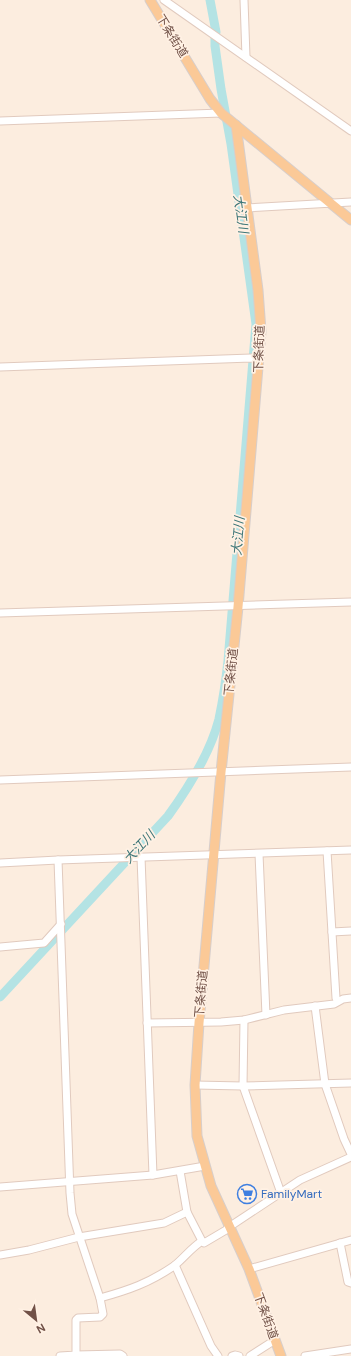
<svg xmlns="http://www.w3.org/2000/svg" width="351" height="1356" font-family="'DM Sans','Noto Sans JP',sans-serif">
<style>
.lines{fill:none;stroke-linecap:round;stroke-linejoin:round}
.river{stroke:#b4e3e4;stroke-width:9}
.minor-casing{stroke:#e1cabe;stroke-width:9}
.major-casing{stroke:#d7cecb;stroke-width:11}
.minor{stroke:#fff;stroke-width:7}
.major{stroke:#fbc997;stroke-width:9}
.labels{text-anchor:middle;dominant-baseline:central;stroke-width:3.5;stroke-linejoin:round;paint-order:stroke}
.street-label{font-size:12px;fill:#715147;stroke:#fff1e4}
.shop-label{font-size:12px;fill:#366cbe;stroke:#fff1e4;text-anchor:start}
.water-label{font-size:13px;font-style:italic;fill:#3c7577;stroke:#fff1e4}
</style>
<rect width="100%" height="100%" fill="#fceddf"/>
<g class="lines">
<!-- river -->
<path class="river" d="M 0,997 L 168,816 C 189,787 210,754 219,719 C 223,700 226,680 228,661 L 256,324 L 231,144 L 221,89 L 215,46 L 215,35 L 216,32 L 210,0"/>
<defs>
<g id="minor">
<polyline points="164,0 351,131"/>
<polyline points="244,0 246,57"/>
<polyline points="0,121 221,113"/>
<polyline points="246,208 351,202"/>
<polyline points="0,367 251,358 260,359"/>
<polyline points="0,613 351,602"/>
<polyline points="0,780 351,767"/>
<polyline points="327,851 336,998 338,1001"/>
<polyline points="259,854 266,1015"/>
<polyline points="141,857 153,1175"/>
<polyline points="58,860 70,1193 72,1214 100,1298"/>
<polyline points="0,863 58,860 351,850"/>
<polyline points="332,932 351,931"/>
<polyline points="0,947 44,943 61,924"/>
<polyline points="315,1006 325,1084 344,1139 351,1154"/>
<polyline points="244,1020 243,1086 281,1193"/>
<polyline points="147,1023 221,1022 244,1020 284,1010 334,1004 343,999 351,998"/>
<polyline points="195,1085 243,1086 351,1083"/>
<polyline points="0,1187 153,1175 205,1166"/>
<polyline points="187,1212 202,1241"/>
<polyline points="340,1243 348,1282 351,1283"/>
<polyline points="0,1255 29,1250 79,1237 164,1223 187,1212 180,1171"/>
<polyline points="175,1265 211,1346 218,1356"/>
<polyline points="249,1269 351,1240"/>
<polyline points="76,1355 120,1354 123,1356"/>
<path d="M 60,1356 L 76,1355 L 76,1320 L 78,1318 L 100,1317 L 103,1314 L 100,1298 C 129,1290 149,1283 174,1266 C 184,1258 191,1248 202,1241 L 204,1243 L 226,1230 L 229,1227 L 300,1180 L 351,1157"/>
<polyline points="232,1356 235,1355 239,1356"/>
<polyline points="250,1356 275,1340"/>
<polyline points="305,1356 351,1349"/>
</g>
<g id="major">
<polyline points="150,0 210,99 221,113 351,220"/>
<polyline points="236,125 258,290 261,331 238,607 221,772 199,1023 195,1085 197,1136 211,1186 249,1269 281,1356"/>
</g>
</defs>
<!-- minor casing -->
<use href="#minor" class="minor-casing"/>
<!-- major casing -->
<use href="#major" class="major-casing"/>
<!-- minor -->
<use href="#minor" class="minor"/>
<!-- major -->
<use href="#major" class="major"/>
</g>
<!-- icons -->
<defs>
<symbol id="supermarket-ring" viewBox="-11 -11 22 22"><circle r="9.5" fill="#fff1e4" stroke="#3f7fe0" stroke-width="1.5"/><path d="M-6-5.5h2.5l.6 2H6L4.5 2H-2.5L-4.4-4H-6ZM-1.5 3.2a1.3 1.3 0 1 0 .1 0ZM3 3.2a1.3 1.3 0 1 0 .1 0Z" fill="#3f7fe0"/></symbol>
</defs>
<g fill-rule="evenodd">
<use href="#supermarket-ring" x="236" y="1183" width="22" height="22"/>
</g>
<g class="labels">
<!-- street labels -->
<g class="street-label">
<text transform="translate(172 36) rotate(58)">下条街道</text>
<text transform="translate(259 349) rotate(-88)">下条街道</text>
<text transform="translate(231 672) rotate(-84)">下条街道</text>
<text transform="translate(201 994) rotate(-85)">下条街道</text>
<text transform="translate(266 1316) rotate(70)">下条街道</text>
</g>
<!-- shop labels -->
<g class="shop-label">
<text x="261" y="1194">FamilyMart</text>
</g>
<!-- water labels -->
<g class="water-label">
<text transform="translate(241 214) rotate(82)">大江川</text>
<text transform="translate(238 536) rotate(-85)">大江川</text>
<text transform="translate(139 847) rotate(-47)">大江川</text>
</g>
</g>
<!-- north arrow -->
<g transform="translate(36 1320) rotate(151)" stroke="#fff1e4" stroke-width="3" paint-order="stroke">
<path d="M0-3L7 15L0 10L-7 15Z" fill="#715147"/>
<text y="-6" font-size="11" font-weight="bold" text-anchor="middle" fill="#715147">N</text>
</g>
</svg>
